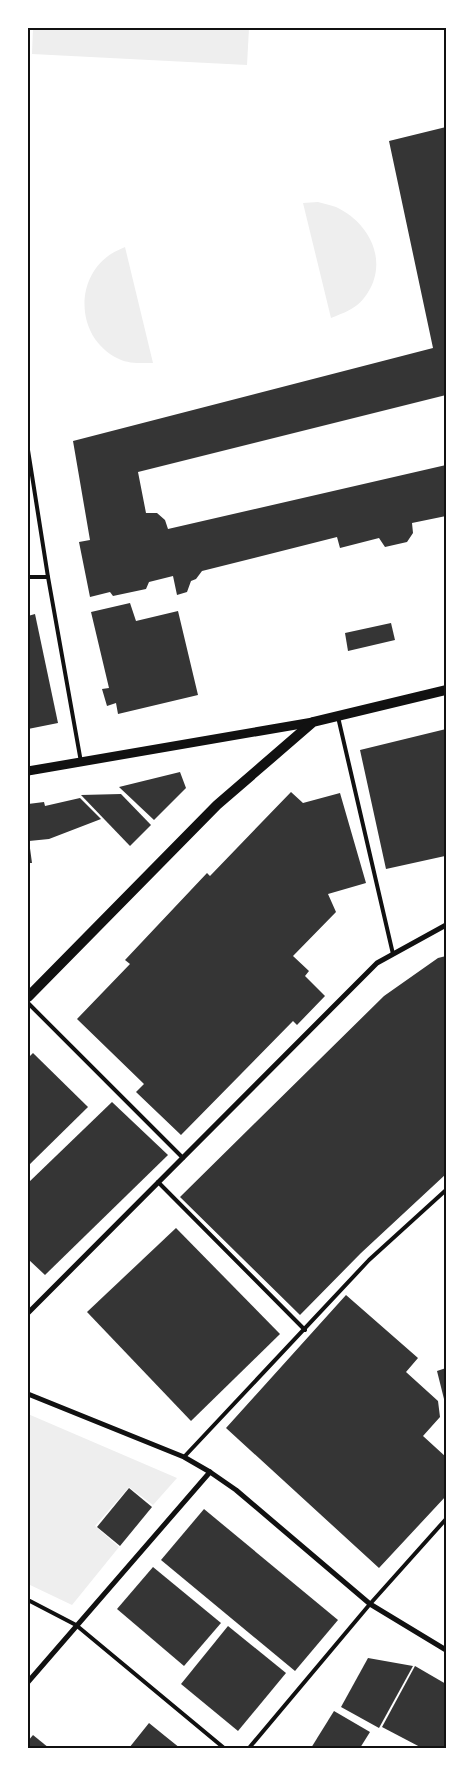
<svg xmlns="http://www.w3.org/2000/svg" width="474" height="1776" font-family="'Source Sans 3',sans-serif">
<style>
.green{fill:#eee}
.building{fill:#353535}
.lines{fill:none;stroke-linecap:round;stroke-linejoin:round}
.service{stroke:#111;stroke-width:4}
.minor{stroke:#111;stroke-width:5}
.tertiary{stroke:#111;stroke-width:9}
.secondary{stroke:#111;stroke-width:10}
.neatline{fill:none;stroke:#111;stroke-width:2}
</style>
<rect width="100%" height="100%" fill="#fff"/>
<!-- green -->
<g class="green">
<polygon points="33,28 249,28 247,65 32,54"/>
<path d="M 318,202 C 324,204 331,205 336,207 C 372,224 390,265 364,298 C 356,309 343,313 331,318 L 303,203 Z"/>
<path d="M 125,247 L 153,363 C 142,363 129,364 119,359 C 109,355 101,347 95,339 C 77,312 82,273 111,254 C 115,251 121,249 125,247 Z"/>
<polygon points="28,1414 177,1478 153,1505 129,1487 95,1526 119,1547 72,1605 28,1584"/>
</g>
<!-- building -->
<g class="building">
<polygon points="446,127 446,395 138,472 146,513 157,513 165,520 168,529 446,465 446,516 412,523 413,533 407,542 385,547 379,538 340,548 337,537 202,571 196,579 191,581 187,592 177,595 173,576 149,582 146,589 113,596 110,592 90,597 79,542 90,540 73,441 433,348 389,141"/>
<polygon points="130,603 136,621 178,611 198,695 118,714 116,703 107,706 102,689 109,688 91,612"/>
<polygon points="35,614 58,723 28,729 28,616"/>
<polygon points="391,623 395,640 348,651 345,633"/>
<polygon points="446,729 446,860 445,856 386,869 360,750"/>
<polygon points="180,772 186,788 154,820 119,787"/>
<polygon points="291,792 303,803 340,793 366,883 328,894 336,912 293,956 309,971 305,976 325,996 297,1025 293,1021 181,1135 136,1092 144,1084 77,1019 130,964 125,960 157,926 207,873 210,876"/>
<polygon points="121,794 151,825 130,846 81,795"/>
<polygon points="80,798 101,819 49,839 29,841 32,863 28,863 28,804 44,802 45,806"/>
<polygon points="446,956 446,1174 361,1253 300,1315 180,1197 384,996 438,958"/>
<polygon points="33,1053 88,1107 28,1166 28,1058"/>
<polygon points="112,1102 168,1155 45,1275 28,1259 28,1183"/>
<polygon points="176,1228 280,1334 191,1421 87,1312"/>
<polygon points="346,1295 418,1358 406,1372 438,1401 440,1417 423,1436 446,1457 446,1496 379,1568 226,1428"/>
<polygon points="446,1368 446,1407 437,1371"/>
<polygon points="129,1488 152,1507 120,1546 97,1527"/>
<polygon points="204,1509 338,1620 295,1671 161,1560"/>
<polygon points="153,1567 221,1623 184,1666 117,1609"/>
<polygon points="228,1626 286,1673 238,1731 181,1684"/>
<polygon points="368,1658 413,1666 379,1728 341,1707"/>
<polygon points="415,1666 446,1684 446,1748 422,1748 382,1727"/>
<polygon points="334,1711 370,1732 360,1748 311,1748"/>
<polygon points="149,1723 165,1736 180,1748 129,1748"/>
<polygon points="33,1735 49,1748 28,1748 28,1741"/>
</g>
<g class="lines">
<!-- service -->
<g class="service">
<polyline points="28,450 48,577 81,762"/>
<polyline points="28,577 48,577"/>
<polyline points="338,717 393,954"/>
<polyline points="28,1003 183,1158"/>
<polyline points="158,1182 305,1330"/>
<polyline points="184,1457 369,1260 446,1190"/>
<polyline points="28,1600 76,1625 224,1748"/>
<polyline points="249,1748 370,1604 446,1519"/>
</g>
<!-- minor -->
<g class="minor">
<polyline points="28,1313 377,963 446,925"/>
<polyline points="28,1394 184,1457 210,1472 236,1490 370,1604 446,1650"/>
<polyline points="28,1682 210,1472"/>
</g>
<!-- tertiary -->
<polyline class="tertiary" points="28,771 313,722"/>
<!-- secondary -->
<polyline class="secondary" points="28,997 217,805 313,722 446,690"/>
</g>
<!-- border -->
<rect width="474" height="1776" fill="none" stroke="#ffffff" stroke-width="58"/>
<rect x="29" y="29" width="416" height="1718" class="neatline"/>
</svg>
